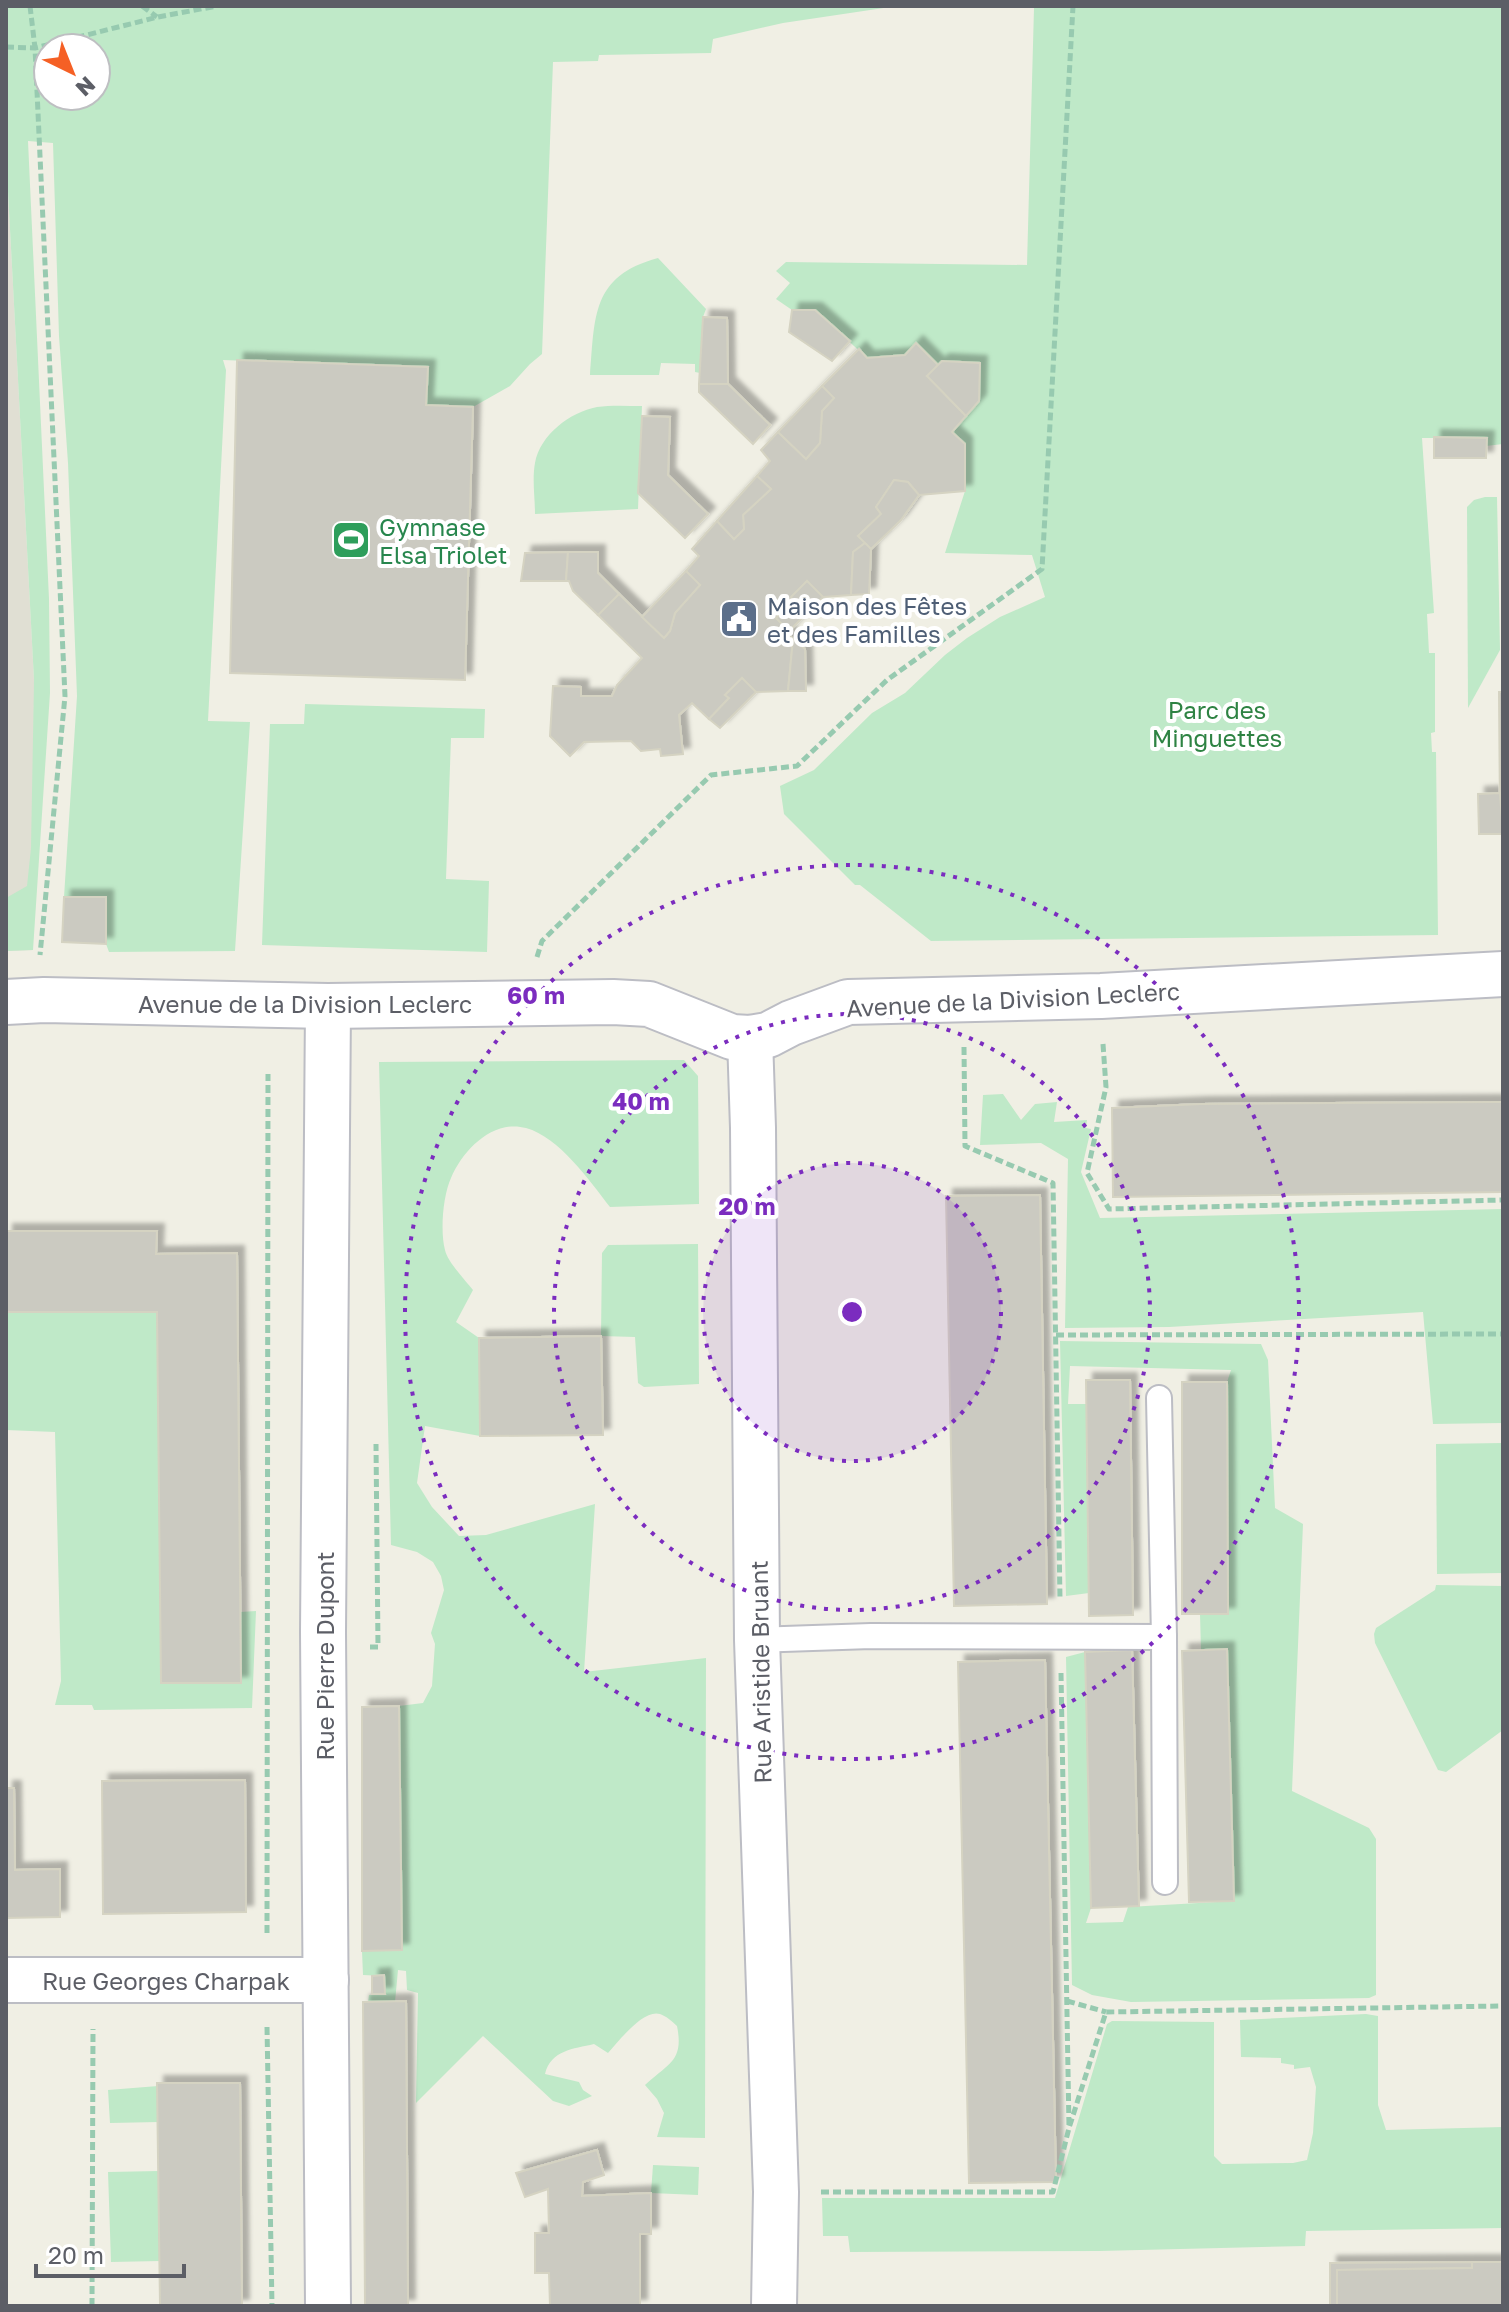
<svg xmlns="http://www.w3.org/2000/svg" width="1509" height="2312" font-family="'Golos Text',sans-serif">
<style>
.education{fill:#e0dfd3}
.green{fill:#bfe9c8;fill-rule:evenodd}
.building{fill:#cbcac1;stroke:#d5d3c2;stroke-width:2;filter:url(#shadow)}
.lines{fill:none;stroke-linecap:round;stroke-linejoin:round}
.service-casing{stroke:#bcbdc4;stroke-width:28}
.minor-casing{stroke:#bcbdc4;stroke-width:48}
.path{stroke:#97cab0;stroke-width:5;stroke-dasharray:8 4;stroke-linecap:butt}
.service{stroke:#fff;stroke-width:24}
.minor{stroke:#fff;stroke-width:44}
.ring{fill:none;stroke:#7b2cbf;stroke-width:4;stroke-dasharray:4 8}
.labels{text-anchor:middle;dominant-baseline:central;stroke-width:8;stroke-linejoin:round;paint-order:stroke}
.leisure-label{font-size:24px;fill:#27864d;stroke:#fff;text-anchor:start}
.service-label{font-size:24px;fill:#4e5e75;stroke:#fff;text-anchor:start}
.park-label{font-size:24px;fill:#2e8343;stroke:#fff}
.street-label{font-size:24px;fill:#5c5e66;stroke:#fff}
.centre{fill:#7b2cbf;stroke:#fff;stroke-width:4}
.ring-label{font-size:24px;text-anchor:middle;font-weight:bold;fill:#7b2cbf;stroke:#fff;stroke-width:8;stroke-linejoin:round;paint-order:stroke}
</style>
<defs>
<filter id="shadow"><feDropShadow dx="7" dy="-7" stdDeviation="2" flood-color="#0004"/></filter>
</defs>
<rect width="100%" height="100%" fill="#f0efe4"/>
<!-- education -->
<polygon class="education" points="6,154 34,680 33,950 6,951"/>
<!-- green -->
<g class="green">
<path d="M 6,6 L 897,6 L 783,23 L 713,39 L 711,53 L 599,55 L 598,61 L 553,62 L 542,354 L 530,364 L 510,386 L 473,407 L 426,405 L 427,367 L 223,360 L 226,370 L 208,721 L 250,722 L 235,951 L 109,952 L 106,944 L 106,897 L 64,897 L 77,696 L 68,463 L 59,336 L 53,143 L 28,141 L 49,599 L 50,693 L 33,950 L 6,951 L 6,898 L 27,886 L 31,848 L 34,680 L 6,154 ZM 48,48 L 96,48 L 96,96 L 48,96 Z"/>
<polygon points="967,6 1503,6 1503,444 1486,446 1486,438 1422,438 1434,613 1427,614 1429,653 1435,653 1435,732 1431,733 1432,752 1436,752 1438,935 931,941 860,885 855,885 784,814 780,786 814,770 872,713 905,693 945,655 967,638 1000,617 1045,597 1032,555 945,553 965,491 965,445 952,432 979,402 980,363 942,361 938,365 916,344 905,355 867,358 815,310 792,310 776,299 790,283 776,271 786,262 1027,265 1034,8"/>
<path d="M 658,258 L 706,309 L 703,317 L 700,373 L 695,372 L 695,364 L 661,363 L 659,375 L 590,375 C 595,317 591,276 658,258 Z"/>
<path d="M 642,406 L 638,509 L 535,514 C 535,498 532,479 535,463 C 540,435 570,412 597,407 C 611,405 627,406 642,406 Z"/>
<polygon points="1485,497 1497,497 1500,650 1468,708 1467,507 1474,500"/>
<polygon points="305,704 485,709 484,738 451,738 446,879 489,881 487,952 262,945 270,724 304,724"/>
<path d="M 684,1060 L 698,1076 L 699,1204 L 610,1207 C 590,1181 559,1137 526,1128 C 493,1119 463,1150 451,1178 C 443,1195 440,1232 445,1250 C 447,1261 465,1280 473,1290 L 456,1322 L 479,1338 L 480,1436 L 425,1426 L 417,1483 L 432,1507 L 459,1536 L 486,1535 L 595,1504 L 584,1672 L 706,1658 L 705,2138 L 657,2137 L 664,2113 L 657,2099 L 645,2085 C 669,2063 684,2061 677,2026 C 673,2022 666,2016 660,2014 C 643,2009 619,2041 608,2053 L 594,2044 C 573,2049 551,2050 545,2074 L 579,2082 L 583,2090 L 592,2096 L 569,2106 L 553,2101 L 483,2036 L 416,2103 L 418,1993 L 407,1990 L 406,1971 L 398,1970 L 395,2002 L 368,2002 L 369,1995 L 385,1994 L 384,1976 L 363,1975 L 362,1951 L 402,1950 L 399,1706 L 423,1703 L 432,1686 L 435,1644 L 431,1633 L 444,1590 L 441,1576 L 433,1562 L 417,1552 L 391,1545 L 379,1062 Z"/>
<polygon points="1003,1094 1021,1120 1035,1104 1057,1102 1054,1122 1087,1120 1086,1128 1091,1129 1081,1172 1100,1218 1503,1209 1503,1423 1433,1424 1423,1312 1169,1327 1065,1328 1068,1159 1041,1143 980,1145 983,1095"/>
<polygon points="698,1244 699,1384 644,1387 638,1383 635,1337 601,1336 602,1253 608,1245"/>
<polygon points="6,1312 157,1312 161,1682 240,1612 256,1611 252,1708 94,1710 92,1705 55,1705 61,1681 55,1432 6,1430"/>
<polygon points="1060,1341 1261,1344 1268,1360 1275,1508 1303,1524 1292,1791 1369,1828 1376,1839 1376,1995 1369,1998 1131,2002 1092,1995 1072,1985 1066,1657 1085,1652 1091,1908 1086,1923 1123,1922 1128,1907 1234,1901 1227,1650 1201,1650 1200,1614 1228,1613 1227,1382 1231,1370 1070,1366 1068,1404 1086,1404 1089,1593 1066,1596"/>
<polygon points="1503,1443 1503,1573 1437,1574 1436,1444"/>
<polygon points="1436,1585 1503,1586 1503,1730 1446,1772 1438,1770 1375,1643 1374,1634 1376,1628 1435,1590"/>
<polygon points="1366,2014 1378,2016 1378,2105 1386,2130 1503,2127 1503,2228 1306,2231 1305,2246 1099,2251 850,2252 848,2236 823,2236 822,2198 1055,2198 1107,2024 1112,2021 1214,2022 1214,2156 1222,2164 1293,2163 1307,2160 1313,2133 1316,2087 1310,2067 1294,2069 1294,2065 1281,2063 1281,2058 1241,2057 1240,2020"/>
<polygon points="158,2086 159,2122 110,2123 108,2090"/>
<polygon points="653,2165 699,2167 698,2195 651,2193"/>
<polygon points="159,2171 160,2261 111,2262 108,2172"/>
</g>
<!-- building -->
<g class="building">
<polygon points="792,310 815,310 850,341 832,361 789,332"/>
<polygon points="703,317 727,318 728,384 699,384"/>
<polygon points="916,343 938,365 927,376 966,416 952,432 965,444 965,491 919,495 908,482 894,480 876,507 881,514 858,536 865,543 853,552 851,595 823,597 807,581 791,597 793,602 776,618 789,631 787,633 793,639 788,691 756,692 742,678 725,695 729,698 709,719 692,703 679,715 683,754 661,756 660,749 641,751 631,741 584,742 570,756 550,736 553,686 581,687 581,696 612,696 617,685 642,658 598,615 619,594 664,638 670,631 675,613 700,585 686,571 699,556 692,549 717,521 734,539 744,529 743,515 771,489 757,476 770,461 761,450 778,432 806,459 820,443 822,411 834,398 822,386 859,349 867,358 905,355"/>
<polygon points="237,360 428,367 426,405 473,407 465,680 230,673"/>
<polygon points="942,361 980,363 979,401 966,416 927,376"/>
<polygon points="699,384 728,384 770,425 753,444 699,392"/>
<polygon points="822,386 834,398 822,411 820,443 806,459 778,432"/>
<polygon points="642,416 670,417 668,475 708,514 685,538 638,493"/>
<polygon points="1434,437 1487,438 1486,458 1434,458"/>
<polygon points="757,476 771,489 743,515 744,529 734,539 717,521"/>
<polygon points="894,480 908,482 919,495 901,520 871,549 858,536 881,514 876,507"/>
<polygon points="865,543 871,549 869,594 851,595 853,552"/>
<polygon points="568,552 566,581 521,581 525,553"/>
<polygon points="568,552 598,552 598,573 619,594 598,615 573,591 569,581 566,581"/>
<polygon points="686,571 700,585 675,613 670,631 664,638 642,617"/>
<polygon points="807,581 823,597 789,631 776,618 793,602 791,597"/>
<polygon points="793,639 805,649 806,691 788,691"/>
<polygon points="742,678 756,692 720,728 709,719 729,698 725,695"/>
<polygon points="1499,692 1503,692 1503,818 1500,818"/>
<polygon points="1500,793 1503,834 1479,834 1478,794"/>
<polygon points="64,897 106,897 106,944 62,942"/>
<polygon points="1492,1102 1503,1102 1503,1192 1113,1197 1112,1108 1201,1104"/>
<polygon points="1040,1195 1047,1604 954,1606 946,1196"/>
<polygon points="6,1231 157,1231 156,1254 237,1253 241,1683 161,1683 157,1312 6,1312"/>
<polygon points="601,1336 603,1435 480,1436 479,1338"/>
<polygon points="1086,1380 1130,1380 1133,1615 1089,1616"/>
<polygon points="1182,1382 1227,1382 1228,1614 1182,1614"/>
<polygon points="1227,1649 1234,1901 1189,1902 1182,1651"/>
<polygon points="1132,1650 1139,1906 1091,1908 1085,1652"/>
<polygon points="1045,1660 1056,2182 969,2183 958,1662"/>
<polygon points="399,1706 402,1950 362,1951 362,1707"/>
<polygon points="245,1780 246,1912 103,1914 102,1781"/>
<polygon points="6,1788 14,1788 15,1870 60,1869 60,1917 6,1918"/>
<polygon points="384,1975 385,1994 372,1994 372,1976"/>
<polygon points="406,2001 408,2306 365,2306 363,2002"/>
<polygon points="157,2083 240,2083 242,2306 160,2306"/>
<polygon points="597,2150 604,2175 583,2182 582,2196 651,2193 651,2234 640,2234 640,2306 550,2306 549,2273 535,2273 535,2233 549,2233 548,2189 525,2197 516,2173"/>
<polygon points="1472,2262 1472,2268 1337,2270 1337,2306 1330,2306 1330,2263"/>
<polygon points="1472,2262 1503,2262 1503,2306 1337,2306 1337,2270 1472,2268"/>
</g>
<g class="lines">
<defs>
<g id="service">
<polyline points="1159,1398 1164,1637 1165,1882"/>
<polyline points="757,1640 871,1636 1164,1637"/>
</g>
<g id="minor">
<polyline points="6,1002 44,1000 328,1006 613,1002 649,1004 732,1037 750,1038 768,1035 791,1023 848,1002 1101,996 1503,974"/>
<polyline points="328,1006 323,1632 328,2306"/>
<polyline points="750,1038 753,1128 757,1640 776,2192 774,2306"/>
<polyline points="6,1980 326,1980"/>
</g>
</defs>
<!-- service casing -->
<use href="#service" class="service-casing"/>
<!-- minor casing -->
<use href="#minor" class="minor-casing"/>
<!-- path -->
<g class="path">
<polyline points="30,6 35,48 65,696 40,955"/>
<polyline points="142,6 157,17"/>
<polyline points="6,47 35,48 158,17 217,6"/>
<polyline points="537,957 542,941 711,775 797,766 887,680 1042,569 1073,6"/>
<polyline points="1103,1044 1106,1087 1087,1173 1109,1209 1503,1200"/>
<polyline points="964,1047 965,1146 1053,1183 1060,1599"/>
<polyline points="1056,1335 1503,1334"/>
<polyline points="370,1647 378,1647 376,1444"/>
<polyline points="1061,1673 1069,2128"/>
<polyline points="267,1933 268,1074"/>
<polyline points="1067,2001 1106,2012"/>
<polyline points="267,2027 272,2306"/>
<polyline points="821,2192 1053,2192 1069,2128 1106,2012 1503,2006"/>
<polyline points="92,2306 93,2029"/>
</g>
<!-- service -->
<use href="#service" class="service"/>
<!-- minor -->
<use href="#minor" class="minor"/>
</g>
<!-- distance rings -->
<circle cx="852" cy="1312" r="149" fill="#7b2cbf" fill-opacity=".12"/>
<g class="ring">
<circle cx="852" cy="1312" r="149"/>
<circle cx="852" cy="1312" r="298"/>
<circle cx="852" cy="1312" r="447"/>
</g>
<!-- icons -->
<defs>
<symbol id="stadium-square" viewBox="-11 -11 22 22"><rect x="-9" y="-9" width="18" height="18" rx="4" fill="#2e9e5b" stroke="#fff"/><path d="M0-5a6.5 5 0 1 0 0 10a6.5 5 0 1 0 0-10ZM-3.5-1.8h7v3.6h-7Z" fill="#fff"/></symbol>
<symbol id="civic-square" viewBox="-11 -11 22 22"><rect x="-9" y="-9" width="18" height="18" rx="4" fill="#5c6f8a" stroke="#fff"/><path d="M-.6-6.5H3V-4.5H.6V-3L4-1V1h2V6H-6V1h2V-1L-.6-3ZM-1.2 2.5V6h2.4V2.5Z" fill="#fff"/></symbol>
</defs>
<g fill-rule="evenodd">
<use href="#stadium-square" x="329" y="518" width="44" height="44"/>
<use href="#civic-square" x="717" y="597" width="44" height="44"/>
</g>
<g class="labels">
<!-- leisure labels -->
<g class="leisure-label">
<text x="379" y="526">Gymnase<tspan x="379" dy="28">Elsa Triolet</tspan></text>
</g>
<!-- service labels -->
<g class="service-label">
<text x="767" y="605">Maison des Fêtes<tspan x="767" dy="28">et des Familles</tspan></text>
</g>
<!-- park labels -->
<g class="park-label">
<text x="1217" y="709">Parc des<tspan x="1217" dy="28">Minguettes</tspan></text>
</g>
<!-- street labels -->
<g class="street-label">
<text transform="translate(1013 999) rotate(-3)">Avenue de la Division Leclerc</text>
<text x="305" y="1003">Avenue de la Division Leclerc</text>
<text transform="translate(324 1656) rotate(-90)">Rue Pierre Dupont</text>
<text transform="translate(760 1672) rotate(-91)">Rue Aristide Bruant</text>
<text x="166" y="1980">Rue Georges Charpak</text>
</g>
</g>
<circle cx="852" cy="1312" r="12" class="centre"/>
<g class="ring-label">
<text x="536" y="1004">60 m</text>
<text x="641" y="1110">40 m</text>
<text x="747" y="1215">20 m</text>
</g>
<!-- border -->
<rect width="1509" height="2312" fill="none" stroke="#5c5e66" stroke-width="16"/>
<!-- north arrow -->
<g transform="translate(72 72) rotate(137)"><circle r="38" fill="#ffffff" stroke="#bebfc2" stroke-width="2"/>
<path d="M0-6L14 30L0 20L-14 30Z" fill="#f56025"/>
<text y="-12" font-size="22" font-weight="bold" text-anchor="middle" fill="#5c5e66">N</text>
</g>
<!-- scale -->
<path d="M36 2264v12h148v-12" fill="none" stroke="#5c5e66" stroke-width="4"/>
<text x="48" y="2264" font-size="24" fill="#5c5e66" stroke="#ffffff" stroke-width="6" paint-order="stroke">20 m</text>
</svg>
